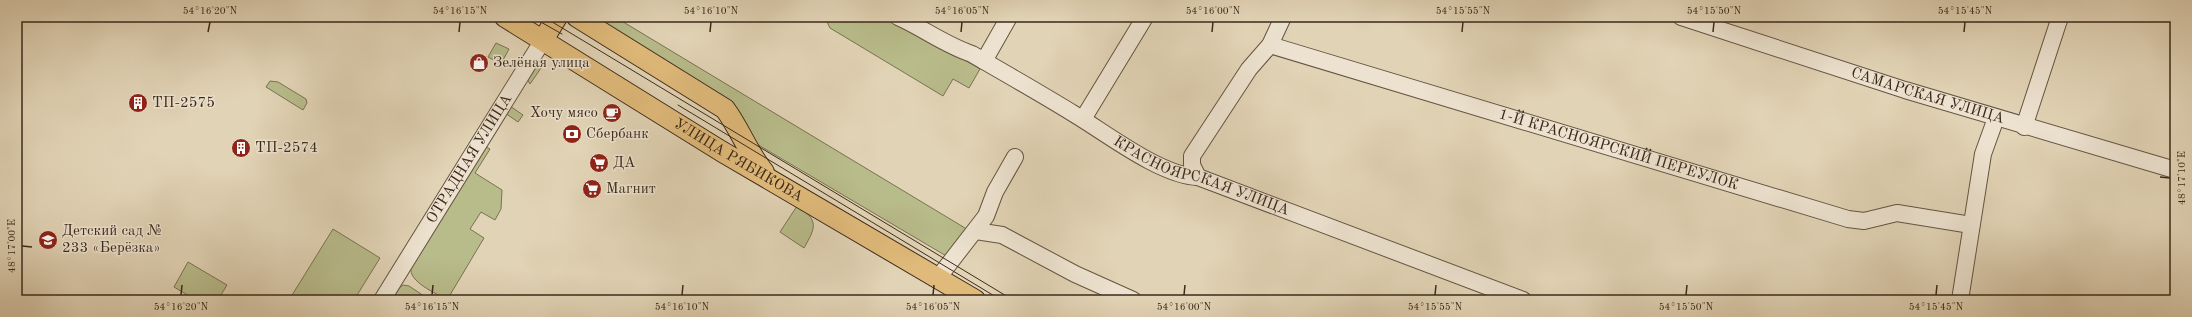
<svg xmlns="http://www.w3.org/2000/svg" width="2192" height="317" font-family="'Old Standard TT',serif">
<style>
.green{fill:#b8bb8a;stroke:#7a7252}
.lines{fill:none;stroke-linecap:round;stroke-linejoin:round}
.minor-casing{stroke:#655441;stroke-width:18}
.major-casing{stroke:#3c2a1a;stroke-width:22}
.minor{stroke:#ece2cf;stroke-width:16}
.major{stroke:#e0ba7a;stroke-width:20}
.tram{stroke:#3c2a1a;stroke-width:1}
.ticks{fill:none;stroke:#3c2a1a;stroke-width:1.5}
.labels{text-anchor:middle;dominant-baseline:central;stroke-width:3;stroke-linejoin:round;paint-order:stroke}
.poi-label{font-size:15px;fill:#3c2a1a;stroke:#ece2cf;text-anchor:start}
.street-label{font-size:15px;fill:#3c2a1a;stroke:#ece2cf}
.neatline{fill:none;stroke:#3c2a1a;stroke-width:1.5}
.ticks-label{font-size:10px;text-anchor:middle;fill:#3c2a1a}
</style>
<rect width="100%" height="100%" fill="#e1d3b5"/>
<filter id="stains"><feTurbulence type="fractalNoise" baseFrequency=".005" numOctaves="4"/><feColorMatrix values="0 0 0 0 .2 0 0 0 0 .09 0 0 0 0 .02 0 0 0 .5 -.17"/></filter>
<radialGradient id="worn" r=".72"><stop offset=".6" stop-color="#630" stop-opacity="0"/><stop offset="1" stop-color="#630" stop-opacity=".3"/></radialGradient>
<!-- green -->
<g class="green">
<polygon points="592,17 615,17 970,231 948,257 755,143 733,102"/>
<polygon points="821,17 889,17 980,69 969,88 953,79 943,96 830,28 826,20"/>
<polygon points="496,43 509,49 501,64 488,57"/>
<polygon points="536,64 541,68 530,84 527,79"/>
<polygon points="270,81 278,82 306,99 307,103 303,110 266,87"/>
<polygon points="510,106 523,115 518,122 505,113"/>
<path d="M 484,146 L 490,149 L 475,173 L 502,190 L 501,209 L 495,220 L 481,212 L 470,229 L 484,238 L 447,300 C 436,293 408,282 411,267 Z"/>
<path d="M 797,206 C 819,220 816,227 804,248 L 780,232 Z"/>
<polygon points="333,229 380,258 354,300 289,300"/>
<polygon points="188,262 227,285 218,300 196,300 174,287"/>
<polygon points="403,285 409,286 430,300 391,300 398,289"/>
</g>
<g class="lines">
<defs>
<g id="minor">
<path id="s1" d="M 898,17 C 923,28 945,45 972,54 C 1006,74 1040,93 1074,114 C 1106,133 1161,176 1198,177 L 1523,300"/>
<path id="s2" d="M 1681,17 L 1905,90 L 2175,170"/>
<path id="s3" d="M 1270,45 L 1848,219 L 1864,221 L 1897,213 L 1971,225"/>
<polyline points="984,61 1009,17"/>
<polyline points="1083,119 1145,17"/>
<polyline points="2024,127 2060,17"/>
<polyline points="1198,177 1192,165 1192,156 1249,69 1270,45 1283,17"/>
<polyline points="976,231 1002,235 1075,274 1133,300"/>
<polyline points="938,278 986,216 995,192 1015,157"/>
<path id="s4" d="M 382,300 L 543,40"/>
<polyline points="1960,300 1983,154 1996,118"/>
</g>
<g id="major">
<path id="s5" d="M 505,17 L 721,151 L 975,300"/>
<path d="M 577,17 L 725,109 C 740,129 748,153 764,172"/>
<polyline points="543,40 557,17"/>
</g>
</defs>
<!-- minor casing -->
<use href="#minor" class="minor-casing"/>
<!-- major casing -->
<use href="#major" class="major-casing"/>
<!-- minor -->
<use href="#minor" class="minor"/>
<!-- major -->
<use href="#major" class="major"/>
<!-- tram -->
<g class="tram">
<polyline points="532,17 562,34"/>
<polyline points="544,17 1013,300"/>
<polyline points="678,105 1001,300"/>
</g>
</g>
<!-- ticks -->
<path class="ticks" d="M 208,32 L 210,22M 459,32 L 460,22M 710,32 L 711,22M 961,32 L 962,22M 1212,32 L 1213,22M 1462,32 L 1463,22M 1713,32 L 1714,22M 1964,32 L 1965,22M 2160,177 L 2170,178M 22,246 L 32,247M 181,295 L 182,285M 432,295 L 433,285M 682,295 L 683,285M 933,295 L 934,285M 1184,295 L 1185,285M 1435,295 L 1436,285M 1686,295 L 1687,285M 1936,295 L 1937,285"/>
<!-- icons -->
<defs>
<symbol id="shop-disc" viewBox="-11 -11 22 22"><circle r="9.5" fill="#8f2418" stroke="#ece2cf"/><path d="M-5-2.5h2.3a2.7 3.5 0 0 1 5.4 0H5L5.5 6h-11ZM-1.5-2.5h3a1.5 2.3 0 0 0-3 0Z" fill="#fff"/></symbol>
<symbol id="building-disc" viewBox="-11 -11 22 22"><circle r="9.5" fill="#8f2418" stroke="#ece2cf"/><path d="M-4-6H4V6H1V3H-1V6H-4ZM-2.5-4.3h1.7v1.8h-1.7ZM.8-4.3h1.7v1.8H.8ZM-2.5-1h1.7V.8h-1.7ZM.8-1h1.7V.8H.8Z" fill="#fff"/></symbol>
<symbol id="cafe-disc" viewBox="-11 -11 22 22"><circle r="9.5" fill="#8f2418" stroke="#ece2cf"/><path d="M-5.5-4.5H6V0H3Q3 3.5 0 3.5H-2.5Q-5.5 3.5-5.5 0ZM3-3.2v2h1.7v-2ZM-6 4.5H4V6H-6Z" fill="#fff"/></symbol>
<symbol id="bank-disc" viewBox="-11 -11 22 22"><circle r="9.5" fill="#8f2418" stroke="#ece2cf"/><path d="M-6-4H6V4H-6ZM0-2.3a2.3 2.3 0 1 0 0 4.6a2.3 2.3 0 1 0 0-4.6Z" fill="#fff"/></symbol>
<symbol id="supermarket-disc" viewBox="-11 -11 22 22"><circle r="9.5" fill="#8f2418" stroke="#ece2cf"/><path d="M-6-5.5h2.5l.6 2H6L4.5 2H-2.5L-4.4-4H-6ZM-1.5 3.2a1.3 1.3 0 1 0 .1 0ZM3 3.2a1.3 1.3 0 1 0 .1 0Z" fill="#fff"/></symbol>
<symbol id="school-disc" viewBox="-11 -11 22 22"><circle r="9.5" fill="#8f2418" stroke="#ece2cf"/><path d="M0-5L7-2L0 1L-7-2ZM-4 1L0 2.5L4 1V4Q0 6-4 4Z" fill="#fff"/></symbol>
</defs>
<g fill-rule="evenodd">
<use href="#shop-disc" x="468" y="52" width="22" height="22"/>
<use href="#building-disc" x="127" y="92" width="22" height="22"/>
<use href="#cafe-disc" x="601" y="102" width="22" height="22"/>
<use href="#bank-disc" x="561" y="123" width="22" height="22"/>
<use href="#building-disc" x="230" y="137" width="22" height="22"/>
<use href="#supermarket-disc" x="588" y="152" width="22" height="22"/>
<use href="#supermarket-disc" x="581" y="178" width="22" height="22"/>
<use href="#school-disc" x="37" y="229" width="22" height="22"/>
</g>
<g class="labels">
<!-- poi labels -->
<g class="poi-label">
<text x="493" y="63">Зелёная улица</text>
<text x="152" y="103">ТП-2575</text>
<text x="598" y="113" text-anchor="end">Хочу мясо</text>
<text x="586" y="134">Сбербанк</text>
<text x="255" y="148">ТП-2574</text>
<text x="613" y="163">ДА</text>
<text x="606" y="189">Магнит</text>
<text x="62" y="231">Детский сад №<tspan x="62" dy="17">233 «Берёзка»</tspan></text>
</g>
<!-- street labels -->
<g class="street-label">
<text stroke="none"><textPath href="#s2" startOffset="259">САМАРСКАЯ УЛИЦА</textPath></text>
<text stroke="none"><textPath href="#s3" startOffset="364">1-Й КРАСНОЯРСКИЙ ПЕРЕУЛОК</textPath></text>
<text stroke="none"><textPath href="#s4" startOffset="166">ОТРАДНАЯ УЛИЦА</textPath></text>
<text stroke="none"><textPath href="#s5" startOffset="274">УЛИЦА РЯБИКОВА</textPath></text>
<text stroke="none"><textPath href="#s1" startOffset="344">КРАСНОЯРСКАЯ УЛИЦА</textPath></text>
</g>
</g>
<!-- margin -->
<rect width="2192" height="317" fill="none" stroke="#e1d3b5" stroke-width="44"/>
<rect x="22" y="22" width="2148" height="273" class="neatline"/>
<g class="ticks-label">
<text x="210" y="14">54°16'20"N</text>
<text x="460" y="14">54°16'15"N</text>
<text x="711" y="14">54°16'10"N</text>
<text x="962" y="14">54°16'05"N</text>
<text x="1213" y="14">54°16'00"N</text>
<text x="1463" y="14">54°15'55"N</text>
<text x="1714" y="14">54°15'50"N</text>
<text x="1965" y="14">54°15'45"N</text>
<text transform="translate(2181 178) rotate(-90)" y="4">48°17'10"E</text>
<text transform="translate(11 246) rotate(-90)" y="4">48°17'00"E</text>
<text x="181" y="310">54°16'20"N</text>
<text x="432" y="310">54°16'15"N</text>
<text x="682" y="310">54°16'10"N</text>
<text x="933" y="310">54°16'05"N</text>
<text x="1184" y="310">54°16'00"N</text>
<text x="1435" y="310">54°15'55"N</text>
<text x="1686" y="310">54°15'50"N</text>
<text x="1936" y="310">54°15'45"N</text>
</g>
<rect width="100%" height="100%" filter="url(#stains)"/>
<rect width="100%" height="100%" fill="url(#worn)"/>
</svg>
